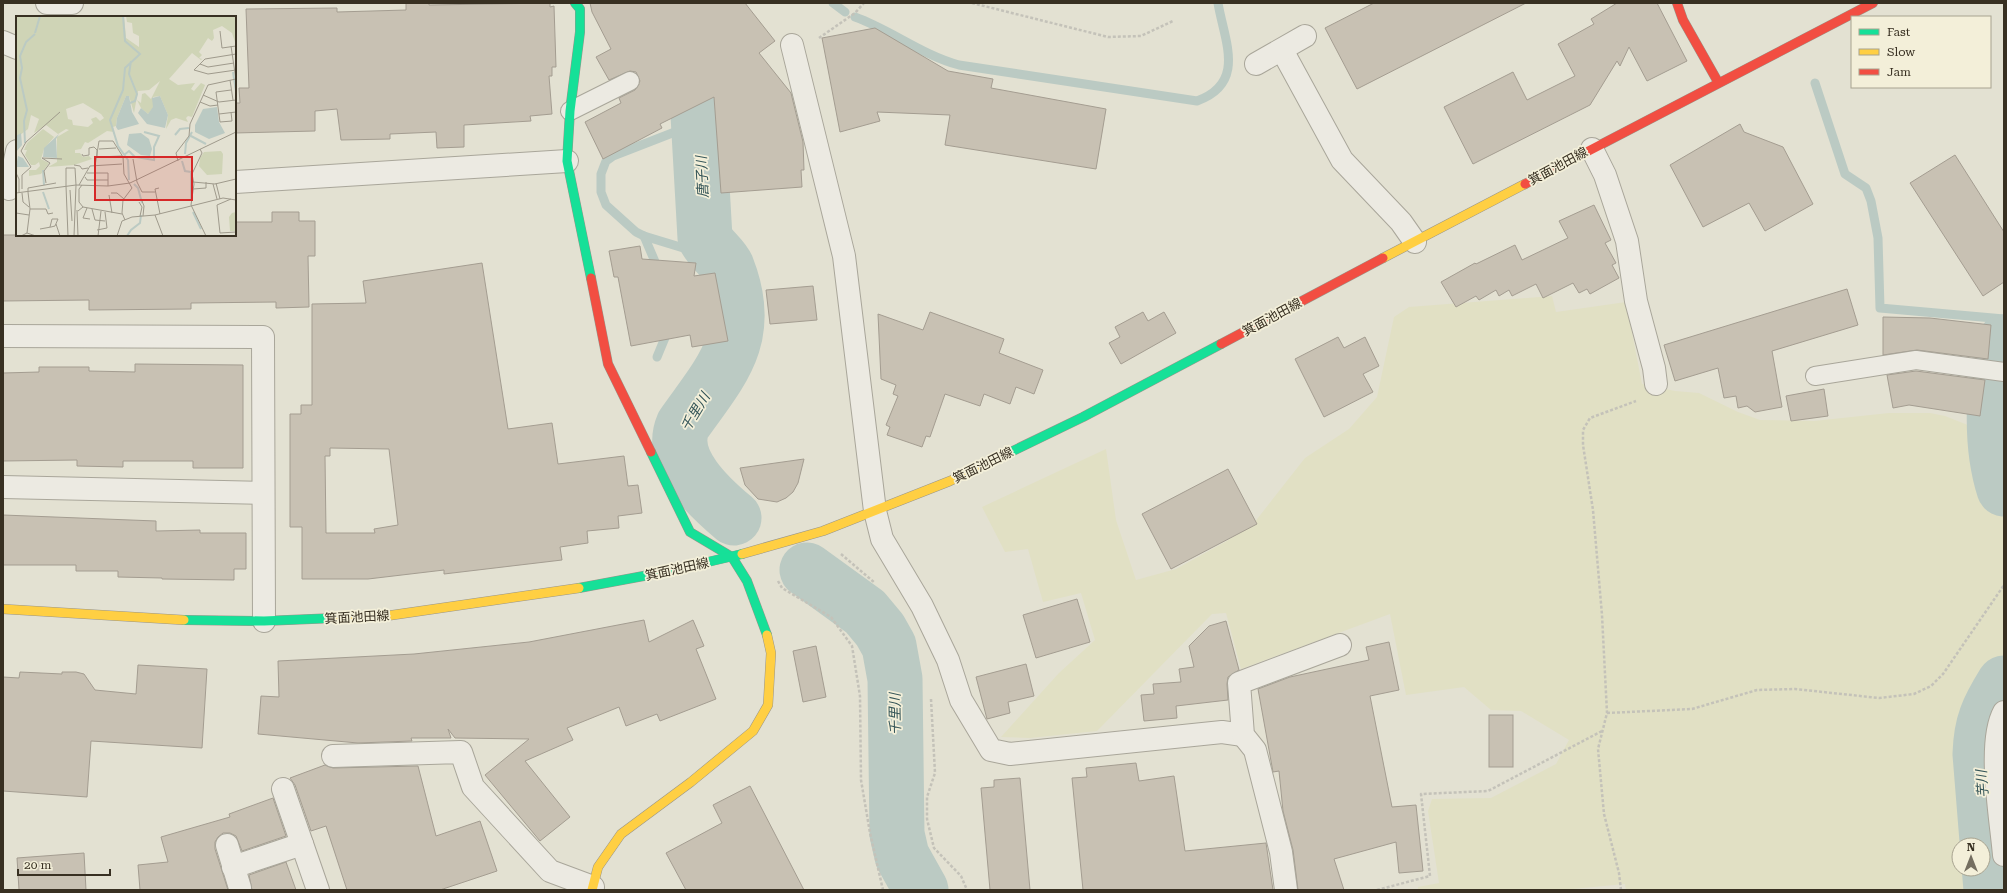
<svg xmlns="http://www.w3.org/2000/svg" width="2007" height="893" font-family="'Roboto Serif','Noto Sans JP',serif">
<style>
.farmland{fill:#e1e0c4}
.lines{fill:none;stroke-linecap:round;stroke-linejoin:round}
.stream{stroke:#bbcac3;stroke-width:9}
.river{stroke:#bbcac3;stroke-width:55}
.building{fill:#c8c1b3;stroke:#a49d91;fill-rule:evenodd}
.lane-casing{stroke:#a9a69a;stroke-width:20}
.street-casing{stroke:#a9a69a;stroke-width:24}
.fast-casing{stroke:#99958a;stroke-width:10}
.slow-casing{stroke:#99958a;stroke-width:10}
.jam-casing{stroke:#99958a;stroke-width:10}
.path{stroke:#c4c2b9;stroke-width:2.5;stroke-dasharray:3 2;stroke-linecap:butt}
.lane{stroke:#eceae2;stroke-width:18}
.street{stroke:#eceae2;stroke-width:22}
.fast{stroke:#16e098;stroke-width:9}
.slow{stroke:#ffcf43;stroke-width:9}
.jam{stroke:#f24e42;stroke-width:9}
.labels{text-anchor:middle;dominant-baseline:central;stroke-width:3.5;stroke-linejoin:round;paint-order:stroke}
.street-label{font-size:13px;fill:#383022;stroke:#f3efd9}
.water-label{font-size:14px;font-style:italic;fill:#335457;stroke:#f3efd9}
.inset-river{fill:none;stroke:#bbcac3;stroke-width:2}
.inset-road{fill:none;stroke:#9f9a8c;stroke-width:1}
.view{fill:#d62828;fill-opacity:0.15;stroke:#d62828;stroke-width:2}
.inset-edge{fill:none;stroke:#383022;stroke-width:2}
</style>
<rect width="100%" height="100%" fill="#e3e1d2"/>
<!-- farmland -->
<polygon class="farmland" points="1552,296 1556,312 1626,302 1642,384 1675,391 1699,393 1738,412 1760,420 1814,421 1889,413 1930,413 1945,416 1988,433 1996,480 2004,501 2004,655 1983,694 1973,720 1970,735 1976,845 1959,845 1959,869 1977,869 1979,890 1626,890 1625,884 1562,890 1418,890 1418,887 1439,883 1428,811 1432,799 1491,798 1556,764 1569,740 1521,711 1491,710 1464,687 1406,695 1390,614 1241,669 1226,613 1212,614 1097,731 1030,738 1001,737 1059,673 1095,640 1081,593 1043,602 1028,549 1005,552 982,507 1106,449 1116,520 1136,580 1176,569 1225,542 1254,523 1305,458 1349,429 1377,397 1394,317 1409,307"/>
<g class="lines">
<!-- stream -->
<g class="stream">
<polyline points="833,3 845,12"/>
<path d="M 855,17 C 891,30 922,55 959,65 L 1197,101 C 1247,83 1224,40 1218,3"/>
<polyline points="1815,83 1845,174 1866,188 1871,201 1878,238 1880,308 2004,319"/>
<polyline points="698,123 613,156 606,161 601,174 601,192 606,205 636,232 644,236 723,260"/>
<polyline points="644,236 659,271"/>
<polyline points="657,357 669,328"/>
</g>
<!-- river -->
<g class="river">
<path d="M 636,3 L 696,80 L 705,238 C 711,250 722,256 727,267 C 755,338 721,371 683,425 C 668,460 710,498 734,518"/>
<path d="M 2004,342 C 1992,386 1990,446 2004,489"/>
<polyline points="807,570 865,612 880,630 889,646 895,679 897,834 902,856 921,890"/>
<path d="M 1991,890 L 1980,754 C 1981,723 1988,709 2004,683"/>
</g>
</g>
<!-- building -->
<g class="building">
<polygon points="406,3 429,3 429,5 550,3 550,7 554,6 556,67 552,67 552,76 549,76 552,114 530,116 531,121 464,125 464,147 437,148 436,132 390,134 390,139 341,140 337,109 315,111 315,131 235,133 235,103 240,103 239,88 249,88 246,9 337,8 337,12 406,10"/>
<polygon points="590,3 745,3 775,41 759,53 791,93 803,142 804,170 801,170 802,187 721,193 714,97 660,124 662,128 603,159 585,122 621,103 619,98 635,90 640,81 636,72 630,71 609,80 596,57 611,49 592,12"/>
<polygon points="1374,3 1526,3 1357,89 1325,28"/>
<polygon points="1617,3 1657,3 1687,61 1647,81 1629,47 1620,66 1617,61 1590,105 1473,164 1444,107 1513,72 1527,100 1575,76 1558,44 1594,24 1591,19"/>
<polygon points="875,28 948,71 993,79 991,88 1106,109 1096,169 945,145 950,115 877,112 880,121 840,132 822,38"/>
<polygon points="1740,124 1744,132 1783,147 1813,204 1765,231 1749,203 1703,227 1670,165"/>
<polygon points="1955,155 2004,232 2004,282 1983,296 1910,183"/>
<polygon points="1594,205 1611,240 1605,243 1616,263 1612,265 1619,278 1590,294 1587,289 1579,293 1573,283 1543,298 1536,284 1512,296 1509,290 1499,296 1496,290 1479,300 1476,296 1456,307 1441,282 1475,263 1476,264 1515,245 1522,260 1568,238 1559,221"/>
<polygon points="272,212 299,212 299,221 315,221 315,256 308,256 309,307 276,308 276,302 191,303 191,309 89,310 89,300 3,301 3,235 235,235 235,222 272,222"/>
<polygon points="640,246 642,259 696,263 694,276 715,273 728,341 692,347 690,335 631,346 618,277 614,277 609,251"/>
<path d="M 482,263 L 508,429 L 552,423 L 558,464 L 624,456 L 628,486 L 638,485 L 642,513 L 618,516 L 619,528 L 587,531 L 588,543 L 560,547 L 562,560 L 444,574 L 444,570 L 368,579 L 302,579 L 302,527 L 290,527 L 290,414 L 301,414 L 301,405 L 312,405 L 312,304 L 366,303 L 363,281 ZM 330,448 L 389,449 L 398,525 L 374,529 L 375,533 L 326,533 L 325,456 L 330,456 Z"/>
<polygon points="813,286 817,320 770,324 766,290"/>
<polygon points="1847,289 1858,325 1772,351 1782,407 1755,412 1747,406 1738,408 1736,396 1724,398 1718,368 1675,381 1664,345"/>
<polygon points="930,312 1004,339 999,353 1043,370 1034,394 1016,387 1010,404 984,394 980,406 945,394 930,437 926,436 922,447 887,435 890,427 886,425 898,396 893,394 896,385 881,379 878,314 923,330"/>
<polygon points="1143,312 1148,321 1164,312 1176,333 1121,364 1109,343 1120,337 1115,327"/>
<polygon points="1883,317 1930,318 1991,325 1988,359 1917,350 1883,355"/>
<polygon points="1338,337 1344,348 1365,337 1379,366 1363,374 1373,392 1324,417 1295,359"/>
<polygon points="135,364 243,365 243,468 193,468 193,461 123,461 123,467 77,466 77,460 3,461 3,373 39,372 39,367 89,367 89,371 135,372"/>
<polygon points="1916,371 1985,380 1980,416 1909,405 1893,408 1887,375"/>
<polygon points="1824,389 1828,416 1791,421 1786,396"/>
<polygon points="804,459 798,483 793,492 786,498 777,502 758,499 745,485 740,468"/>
<polygon points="1228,469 1257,524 1171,569 1142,514"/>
<polygon points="3,515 156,521 156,531 200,530 200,533 246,533 246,569 234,569 234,580 162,579 162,578 118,577 118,571 76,571 76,565 3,565"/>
<polygon points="1077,599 1090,642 1036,658 1023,615"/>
<polygon points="644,620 649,642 693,620 704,646 696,649 716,699 660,721 657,714 626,726 619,707 567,728 573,740 525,761 570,817 540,841 485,775 529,739 455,738 448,729 451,738 411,738 412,741 358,743 258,734 261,696 279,697 278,661 414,654 529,642"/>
<polygon points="1226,621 1239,670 1228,677 1227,684 1228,700 1176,706 1177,718 1144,721 1141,695 1154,694 1153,684 1181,682 1179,669 1194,667 1189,646 1209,626"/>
<polygon points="1389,642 1399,690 1370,696 1392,807 1416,805 1423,871 1399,873 1396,842 1334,859 1344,890 1298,890 1293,850 1283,811 1279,771 1273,772 1258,689 1290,677 1369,660 1366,647"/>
<polygon points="816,646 826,697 803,702 793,651"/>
<polygon points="1026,664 1034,696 1008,702 1010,713 987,719 976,677"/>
<polygon points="138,665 207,669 202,748 91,741 87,797 3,791 3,677 19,678 20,672 62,674 62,672 76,672 84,674 95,690 136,694"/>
<rect x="1489" y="715" width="24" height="52"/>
<polygon points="1136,763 1139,781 1174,776 1185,851 1266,843 1273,890 1083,890 1072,778 1087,777 1086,768"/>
<polygon points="325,765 333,768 418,766 436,836 480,821 497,871 440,890 347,890 326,826 311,831 295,785 290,778"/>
<polygon points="1020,778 1030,890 990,890 981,788 994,787 994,780"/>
<polygon points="750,786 804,890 686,890 666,853 722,823 713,805"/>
<polygon points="273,798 286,836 242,851 236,836 230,833 223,833 218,837 215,842 215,849 228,890 140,890 138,865 168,862 161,837 230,817 229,814"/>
<polygon points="84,853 86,890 19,890 17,858"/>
<polygon points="286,862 296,890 252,890 249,875"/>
</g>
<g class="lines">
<defs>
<g id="lane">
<polyline points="570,111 630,81"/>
<polyline points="1815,376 1916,360 2004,372"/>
</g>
<g id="street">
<polyline points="47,3 72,3"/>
<polyline points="3,42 17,48"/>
<polyline points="792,45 844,256 875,511 882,539 922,606 948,660 961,700 991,750 1010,754 1222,732 1243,735"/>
<polyline points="1282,50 1342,160 1401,222 1415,242"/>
<polyline points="1256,64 1305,36"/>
<polyline points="1592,149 1605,175 1627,241 1636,301 1654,368 1656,384"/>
<polyline points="235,182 567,161"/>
<polyline points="9,189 17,151"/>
<polyline points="3,336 263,337 264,621"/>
<polyline points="3,487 263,493"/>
<path d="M 2004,712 C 1987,743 2001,819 2004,855"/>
<polyline points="333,756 461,752 473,787 550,871 593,887"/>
<polyline points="283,789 318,890"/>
<polyline points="227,845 240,888"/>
<polyline points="233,867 302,844"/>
<polyline points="1286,890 1281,852 1255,750 1243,735 1239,683 1340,645"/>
</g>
<g id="fast">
<polyline points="575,3 580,9 580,32 570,111 567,161 591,278"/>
<polyline points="651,452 690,532 732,557 747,581 767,635"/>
<polyline points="990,462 1083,417 1221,344"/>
<polyline points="579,588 665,572 742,554"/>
<polyline points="184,620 264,621 335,618"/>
</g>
<g id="slow">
<polyline points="1383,258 1525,184"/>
<polyline points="742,554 823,531 950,481 990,462"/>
<polyline points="3,609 184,620"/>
<polyline points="335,618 386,616 579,588"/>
<polyline points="592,890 598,867 621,834 691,782 753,731 768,705 771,653 767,635"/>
</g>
<g id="jam">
<polyline points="1677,3 1683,20 1718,82"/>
<polyline points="1525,184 1873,3"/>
<polyline points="591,278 608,364 651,452"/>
<polyline points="1221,344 1383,258"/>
</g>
</defs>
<!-- lane casing -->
<use href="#lane" class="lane-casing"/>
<!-- street casing -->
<use href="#street" class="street-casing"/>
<!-- fast casing -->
<use href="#fast" class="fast-casing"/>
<!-- slow casing -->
<use href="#slow" class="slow-casing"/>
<!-- jam casing -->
<use href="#jam" class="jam-casing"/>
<!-- path -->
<g class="path">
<polyline points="972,3 1108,37 1141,36 1173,21"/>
<polyline points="819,38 855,13 864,3"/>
<polyline points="841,554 875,583"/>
<polyline points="778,581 782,588 831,617 852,646 860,696 861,780 870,833 883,890"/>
<polyline points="931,699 935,773 927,797 927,819 934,848 961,876 967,890"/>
<polyline points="1607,713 1692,709 1757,690 1795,689 1879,698 1914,694 1931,686 1943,674 2004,585"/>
<polyline points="1377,890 1430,876 1421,794 1488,791 1602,731"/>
<polyline points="1621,890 1619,873 1604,814 1598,749 1607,713 1602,615 1593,510 1583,445 1583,430 1590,418 1636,401"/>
</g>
<!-- lane -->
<use href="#lane" class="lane"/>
<!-- street -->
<use href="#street" class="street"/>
<!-- fast -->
<use href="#fast" class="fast"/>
<!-- slow -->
<use href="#slow" class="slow"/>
<!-- jam -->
<use href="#jam" class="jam"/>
</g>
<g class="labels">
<!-- street labels -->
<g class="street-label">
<text transform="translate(1558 166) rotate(-28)">箕面池田線</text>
<text transform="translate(1272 317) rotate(-28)">箕面池田線</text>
<text transform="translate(983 465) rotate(-26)">箕面池田線</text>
<text transform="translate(677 569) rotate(-12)">箕面池田線</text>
<text transform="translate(357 617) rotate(-3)">箕面池田線</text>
</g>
<!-- water labels -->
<g class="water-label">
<text transform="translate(702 177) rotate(-93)">唐子川</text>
<text transform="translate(695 412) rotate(-59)">千里川</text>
<text transform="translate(895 714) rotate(-91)">千里川</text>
<text transform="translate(1982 784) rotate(-94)">芋川</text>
</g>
</g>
<!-- overview -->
<g transform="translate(16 16)">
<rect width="220" height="220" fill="#e3e1d2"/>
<path d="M 0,0 L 108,0 L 110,22 L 123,31 L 123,20 L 117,17 L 116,7 L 111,6 L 110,0 L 220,0 L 220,29 L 216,17 L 206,10 L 197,14 L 198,22 L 196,25 L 192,22 L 183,36 L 186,39 L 183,42 L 186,43 L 185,44 L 176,37 L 153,63 L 162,69 L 179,67 L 175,73 L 178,75 L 185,67 L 189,69 L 176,101 L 172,100 L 170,102 L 172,106 L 160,102 L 155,104 L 150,113 L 152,99 L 144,80 L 137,81 L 137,92 L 132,98 L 125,92 L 121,84 L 125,87 L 126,78 L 129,77 L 135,83 L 144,65 L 133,74 L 122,75 L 118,97 L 113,80 L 110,80 L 101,102 L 100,110 L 97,111 L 98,116 L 91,115 L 72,127 L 69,126 L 65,133 L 59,134 L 59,137 L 64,137 L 67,141 L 73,140 L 76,143 L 58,149 L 32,151 L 41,146 L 41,121 L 53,114 L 50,113 L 42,118 L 30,109 L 18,117 L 23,103 L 15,99 L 12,113 L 0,122 ZM 67,87 L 85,98 L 88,102 L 84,105 L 80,101 L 75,103 L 77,107 L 72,111 L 57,109 L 56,104 L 52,103 L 50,93 ZM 27,113 L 38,121 L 28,133 L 25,143 L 33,147 L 25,158 L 13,160 L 13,154 L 20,154 L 24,150 L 23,146 L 19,149 L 15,149 L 9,139 L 11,134 L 8,134 L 11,127 ZM 205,135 L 207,138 L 206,158 L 191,159 L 183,150 L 184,142 L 188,136 ZM 220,196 L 220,215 L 214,215 L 213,201 L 216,197 Z" fill="#cfd4b6" fill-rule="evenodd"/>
<path d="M 110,80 L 113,80 L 116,96 L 123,108 L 102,114 L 100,111 L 101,102 ZM 144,80 L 152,99 L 149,112 L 131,108 L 122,97 L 125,92 L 132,98 L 137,91 L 136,82 ZM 201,91 L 203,106 L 209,117 L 193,123 L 179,116 L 179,109 L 187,93 ZM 5,117 L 6,129 L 0,136 L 0,120 ZM 125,117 L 133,123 L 136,133 L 134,140 L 125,139 L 111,129 L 113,118 ZM 43,118 L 40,123 L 41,142 L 27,141 L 28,132 ZM 2,140 L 7,142 L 13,151 L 0,151 Z" fill="#bbcac3"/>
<path class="inset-river" d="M 107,0 L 109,25 L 124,38 L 109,52 L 107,74 L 94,104 L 102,130 L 112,144 L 113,164M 19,17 L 24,0M 217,56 L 220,75M 114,87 L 119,85 L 121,78 L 113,58 L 115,45M 159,119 L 164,113 L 173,112M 175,120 L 190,128M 9,127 L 8,105 L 11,94 L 4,62 L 6,52 L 4,40 L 10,26 L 19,18M 169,138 L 170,127 L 176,116M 108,139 L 113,135 L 119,141M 120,141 L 138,144 L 138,131 L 143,120 L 128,116M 166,145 L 169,155 L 175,156M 27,154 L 28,169M 118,168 L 122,172 L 126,187M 27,176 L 33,193M 175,185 L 175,157M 177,196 L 185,213M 111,220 L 115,214 L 124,207 L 125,199"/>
<path class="inset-road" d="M 204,15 L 206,32 L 220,30M 215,30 L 220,64M 220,38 L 189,43 L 178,54 L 192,58 L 220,54M 184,48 L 192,51 L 218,47M 214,64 L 217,84M 187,79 L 203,86 L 220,84M 184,86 L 194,90 L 202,89M 215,96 L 216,105 L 204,106 L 200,76 L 215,74M 203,98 L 220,96M 83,133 L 100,132M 184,133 L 186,137 L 176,158 L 178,168 L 175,189 L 190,220M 66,138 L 67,140 L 73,139 L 73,132 L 78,131 L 81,134 L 81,141 L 106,140M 117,143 L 121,166 L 126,176 L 139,176M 162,145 L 160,137 L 173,120 L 174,108 L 192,69 L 220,63M 58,149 L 64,150 L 66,153 L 72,152M 79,150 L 83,125 L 97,125 L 107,141 L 108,158 L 116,172 L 107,184 L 106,197 L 109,204M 0,157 L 3,163 L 3,177M 71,157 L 92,157 L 92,170M 69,161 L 71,164 L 92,164M 177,166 L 199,168 L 220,163M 30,167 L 28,155 L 34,147 L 26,142 L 46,143M 200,167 L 204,183M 197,168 L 201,183M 63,169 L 74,150 L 106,148M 66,169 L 63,173 L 63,186 L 67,191M 50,170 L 50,152 L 59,152 L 60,169M 50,170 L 52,220M 143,172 L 139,173 L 144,198M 6,173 L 6,159 L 15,151 L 5,135 L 10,126 L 44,96M 177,173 L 190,172 L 190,166M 54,174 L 56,205M 12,176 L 12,172 L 40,167M 0,177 L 60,169 L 92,170 L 114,167 L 220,116M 6,177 L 7,186 L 13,191M 95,177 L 101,177 L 108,183M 93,179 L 96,197M 215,183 L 201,189 L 204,217 L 220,216M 126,185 L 128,190 L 127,200M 123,186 L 126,191 L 124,200M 71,192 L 67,202 L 74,203M 14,193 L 30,193 L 32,198 L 37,197M 76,193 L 79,204 L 89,205M 61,194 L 62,220M 62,195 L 67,191 L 106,198M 0,197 L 13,199M 139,199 L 147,220M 40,208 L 44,220M 24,213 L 35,211 L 39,210 L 42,203 L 36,203 L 34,211M 81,214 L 91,212 L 89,196M 11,217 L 14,193 L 12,176M 5,220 L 11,217 L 20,220M 58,220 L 60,169M 82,220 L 85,195M 101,220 L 106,205 L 116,201 L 139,199 L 207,182 L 220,184"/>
<path class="view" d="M 79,141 L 176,141 L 176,184 L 79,184 Z"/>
<rect width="220" height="220" class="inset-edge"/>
</g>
<!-- border -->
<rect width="2007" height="893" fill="none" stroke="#383022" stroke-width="8"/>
<!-- legend -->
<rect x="1851" y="16" width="140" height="72" fill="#f3efd9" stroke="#a8a390"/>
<rect x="1859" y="29" width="20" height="6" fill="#16e098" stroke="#a8a390"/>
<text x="1887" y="36" font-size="12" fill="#383022">Fast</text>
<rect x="1859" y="49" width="20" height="6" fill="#ffcf43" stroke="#a8a390"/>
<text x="1887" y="56" font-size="12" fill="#383022">Slow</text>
<rect x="1859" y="69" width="20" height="6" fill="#f24e42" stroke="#a8a390"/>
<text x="1887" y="76" font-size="12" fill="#383022">Jam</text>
<!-- north arrow -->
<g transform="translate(1971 857)"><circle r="19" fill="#f3efd9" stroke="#a8a390"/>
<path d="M0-3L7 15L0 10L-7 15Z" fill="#746e60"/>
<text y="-6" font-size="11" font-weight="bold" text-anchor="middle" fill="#383022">N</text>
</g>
<!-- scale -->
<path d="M18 869v6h92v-6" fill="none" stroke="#383022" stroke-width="2"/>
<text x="24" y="869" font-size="12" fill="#383022" stroke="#f3efd9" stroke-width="3" paint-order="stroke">20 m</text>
</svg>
